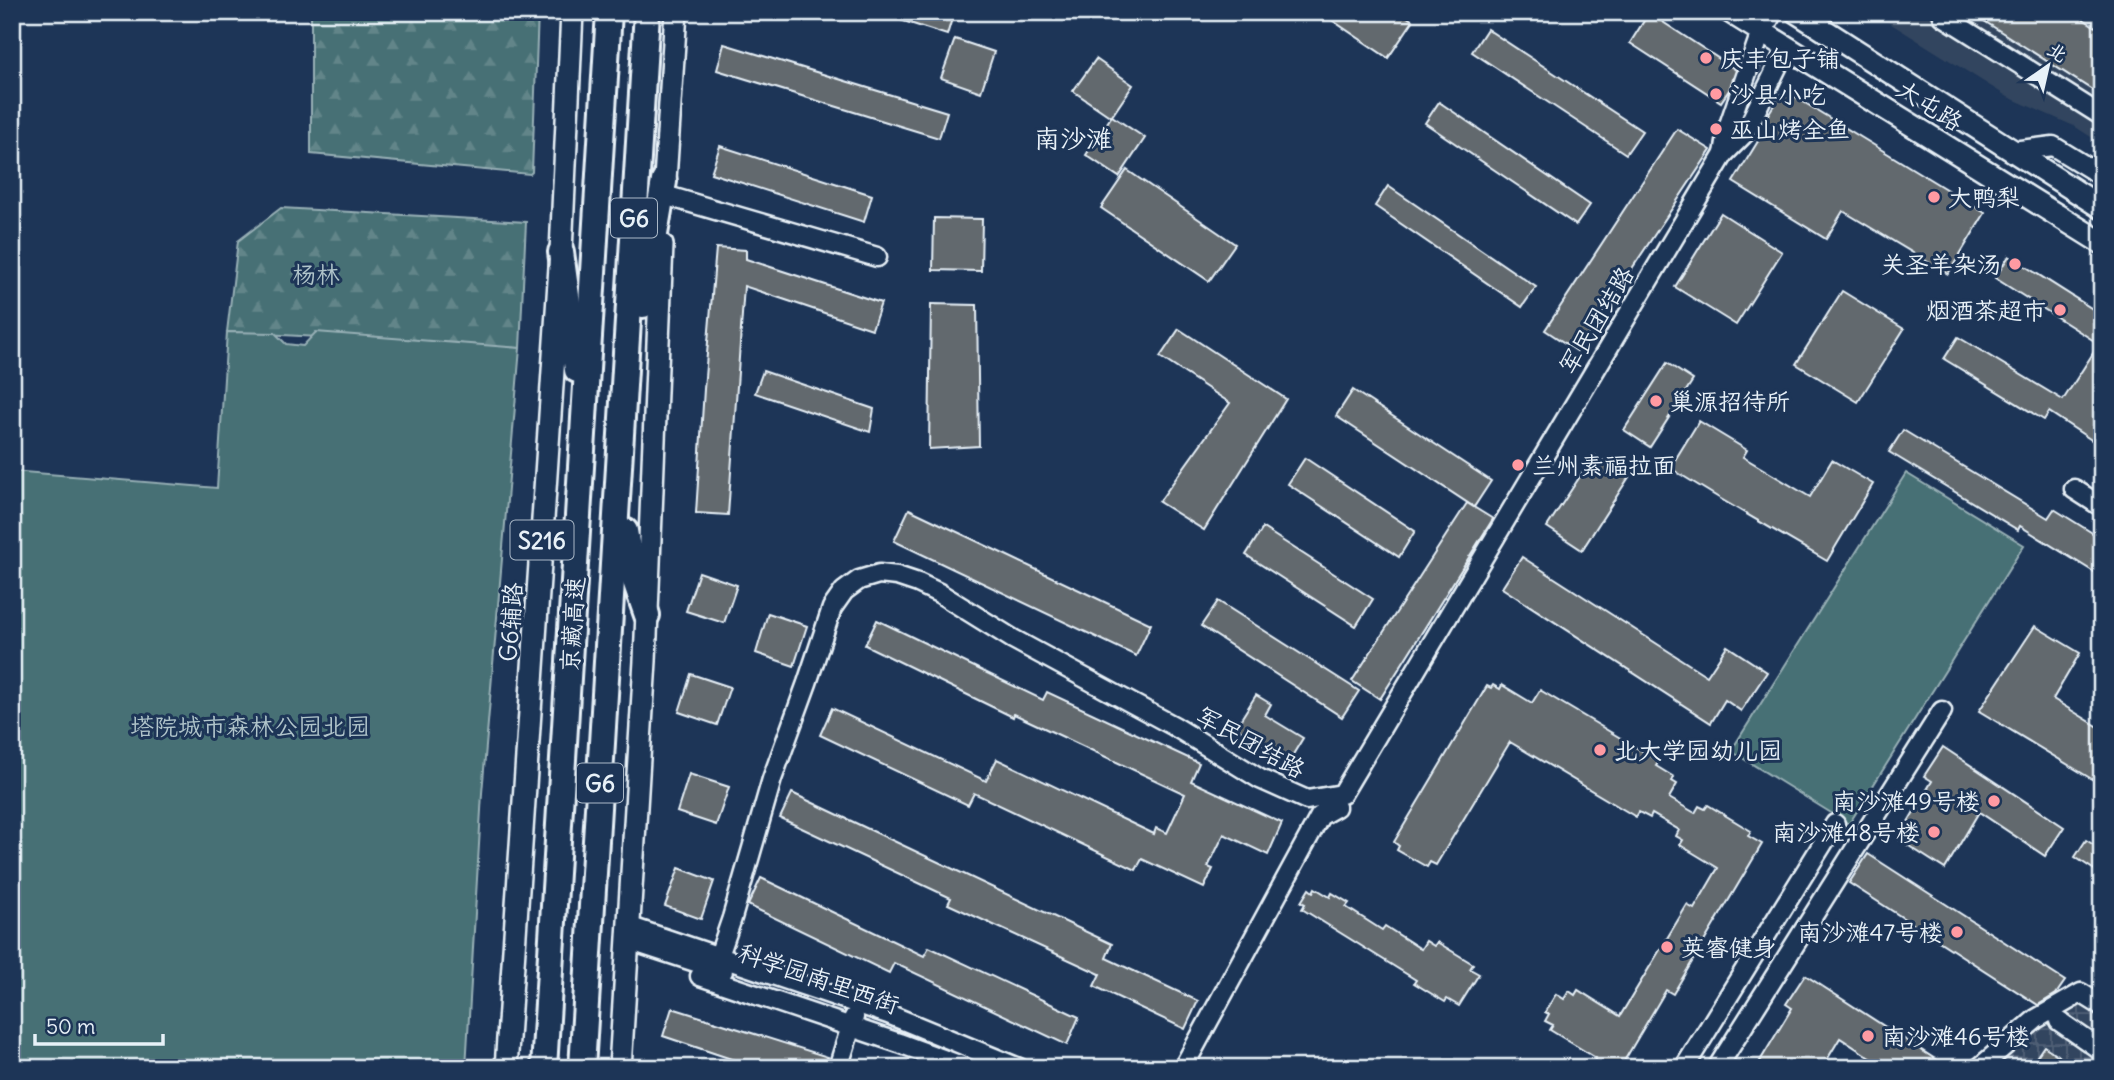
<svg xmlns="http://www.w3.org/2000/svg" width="2114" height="1080" font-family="Delius,'LXGW WenKai TC',sans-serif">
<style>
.built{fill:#32455e}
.industrial{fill:url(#industrial-grid)}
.forest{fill:url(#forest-firs);stroke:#98b0b6;stroke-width:2}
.park{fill:#477075;stroke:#98b0b6;stroke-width:2}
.building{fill:#62696e;stroke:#e8f1f8;stroke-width:2}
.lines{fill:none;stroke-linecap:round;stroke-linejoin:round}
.minor-casing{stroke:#e8f1f8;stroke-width:23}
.major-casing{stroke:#e8f1f8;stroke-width:26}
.highway-casing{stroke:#e8f1f8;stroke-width:30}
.minor{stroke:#1d3557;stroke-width:18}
.major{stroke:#1d3557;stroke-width:21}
.highway{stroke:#1d3557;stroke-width:24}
.poi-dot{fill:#ff9aa2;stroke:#1d3557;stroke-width:2.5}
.labels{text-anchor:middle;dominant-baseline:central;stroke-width:6;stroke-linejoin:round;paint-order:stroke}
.shield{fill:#1d3557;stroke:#abb9c8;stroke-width:2}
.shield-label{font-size:23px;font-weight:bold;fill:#e8f1f8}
.poi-label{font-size:24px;fill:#e8f1f8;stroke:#1d3557;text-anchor:start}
.street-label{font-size:24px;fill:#e8f1f8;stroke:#1d3557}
.park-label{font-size:24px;fill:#b0c4ca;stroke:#1d3557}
.neighbourhood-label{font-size:26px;fill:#e8f1f8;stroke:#1d3557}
</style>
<defs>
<pattern id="industrial-grid" width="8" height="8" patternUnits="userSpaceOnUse" patternTransform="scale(1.75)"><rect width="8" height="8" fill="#32455e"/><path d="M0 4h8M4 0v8" fill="none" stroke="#506076"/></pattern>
<pattern id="forest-firs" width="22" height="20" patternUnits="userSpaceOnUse" patternTransform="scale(1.75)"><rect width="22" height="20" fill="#477075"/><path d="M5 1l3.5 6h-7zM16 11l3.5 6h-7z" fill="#628589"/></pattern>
</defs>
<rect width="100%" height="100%" fill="#1d3557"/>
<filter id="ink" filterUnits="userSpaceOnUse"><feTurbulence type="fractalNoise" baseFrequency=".0143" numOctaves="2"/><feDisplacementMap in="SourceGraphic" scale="14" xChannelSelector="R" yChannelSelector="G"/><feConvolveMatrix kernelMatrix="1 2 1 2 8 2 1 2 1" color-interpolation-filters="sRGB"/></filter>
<g filter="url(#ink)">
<!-- built -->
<polygon class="built" points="1872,12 2102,12 2102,144 2074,126 2008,97"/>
<!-- industrial -->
<polygon class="industrial" points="2081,1003 2102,1017 2102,1068 1996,1068 2034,1030"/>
<!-- forest -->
<g class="forest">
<polygon points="311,12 538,12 532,172 530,174 311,154"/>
<polygon points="281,208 526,222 520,348 227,332 238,241"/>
</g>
<!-- park -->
<g class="park">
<polygon points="227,332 275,333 286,344 303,346 316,332 520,348 482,793 466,1068 12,1068 12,471 217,488"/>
<polygon points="1906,473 2024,545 1849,824 1731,751"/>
</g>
<!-- building -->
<g class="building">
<polygon points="886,12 954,12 947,35 885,15"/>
<polygon points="1320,12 1400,12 1413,21 1388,58"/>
<polygon points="1970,12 2072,12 2102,31 2102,85 2097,93"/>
<polygon points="1649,13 1736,70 1729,90 1721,102 1630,43"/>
<polygon points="1487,29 1642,131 1626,154 1472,52"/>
<polygon points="955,39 994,52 981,92 941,78"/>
<polygon points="724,44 947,112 939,138 717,70"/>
<polygon points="1096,59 1133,85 1112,116 1145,138 1119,177 1086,155 1111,117 1073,91"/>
<polygon points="1787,92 1985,213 1948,274 1843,211 1826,239 1733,182 1768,125 1764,121 1780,95"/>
<polygon points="1439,102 1590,205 1576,225 1425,123"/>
<polygon points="1677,129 1711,150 1577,351 1545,330"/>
<polygon points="720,146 872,195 864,222 711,173"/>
<polygon points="1127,170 1235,244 1209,281 1101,208"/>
<polygon points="1388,186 1536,287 1522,307 1375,206"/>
<polygon points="1721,213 1782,252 1736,325 1675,287"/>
<polygon points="934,218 982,219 981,271 933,270"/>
<polygon points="716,248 746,250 746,259 881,303 872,329 744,286 728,515 696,513 704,389"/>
<polygon points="2009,256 2102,315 2102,447 2049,412 2044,420 1944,359 1958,337 2063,400 2099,344 1995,278"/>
<polygon points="1842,291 1904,329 1858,402 1796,364"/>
<polygon points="931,304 977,305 979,446 929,449"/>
<polygon points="1179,329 1286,399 1204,530 1159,502 1230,403 1160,357"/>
<polygon points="1667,363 1693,380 1650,447 1624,430"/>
<polygon points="763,371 874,409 870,432 755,393"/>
<polygon points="1353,390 1491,481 1474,507 1336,416"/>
<polygon points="1699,421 1747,450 1743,457 1810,497 1832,460 1873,484 1827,561 1719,498 1670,468"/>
<polygon points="1903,430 2048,518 2054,509 2102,539 2102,577 2020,526 2018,530 1889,452"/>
<polygon points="1594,455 1629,477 1582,550 1547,527"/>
<polygon points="1305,458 1415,531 1399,557 1288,484"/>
<polygon points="1467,503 1493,519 1380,699 1352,681"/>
<polygon points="909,509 1151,624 1136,656 894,541"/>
<polygon points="1263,528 1373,599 1356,626 1246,555"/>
<polygon points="1522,557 1707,676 1727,646 1767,672 1741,711 1725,700 1711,723 1502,588"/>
<polygon points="699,572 737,585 724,623 686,611"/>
<polygon points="1218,601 1359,691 1342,717 1201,626"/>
<polygon points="768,613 807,626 794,666 756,653"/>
<polygon points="877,620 1043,700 1047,692 1199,763 1191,781 1282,823 1268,855 1224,834 1208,867 1213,869 1204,888 1142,859 1136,870 974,793 968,805 820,735 832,708 986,781 997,759 1154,834 1156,828 1167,833 1185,794 1014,714 1013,717 865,645"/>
<polygon points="2035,626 2080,653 2053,699 2102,729 2102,770 2095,781 1979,711"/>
<polygon points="691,674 730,687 717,725 679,712"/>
<polygon points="1493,685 1500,689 1502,685 1532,703 1540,690 1659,761 1656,766 1674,777 1672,781 1677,784 1669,798 1695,813 1699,806 1705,809 1708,805 1751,831 1748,836 1762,844 1673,994 1666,990 1620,1068 1590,1068 1596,1058 1550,1030 1553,1025 1545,1021 1549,1014 1545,1012 1556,994 1564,999 1569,991 1575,995 1578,990 1620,1016 1687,905 1694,909 1718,868 1680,845 1683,840 1676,836 1679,830 1652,814 1650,818 1639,812 1636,817 1510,742 1436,865 1430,862 1427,867 1397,850 1399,846 1394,842 1487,686 1491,688"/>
<polygon points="1256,695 1271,704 1265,715 1303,738 1289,761 1236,727"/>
<polygon points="1943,747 2064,827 2045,856 1979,812 1945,869 1898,839 1932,781 1924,776"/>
<polygon points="689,774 729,787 716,825 677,812"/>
<polygon points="792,793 1112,944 1106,958 1198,1001 1185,1029 1094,986 1100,974 948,904 951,898 780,818"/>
<polygon points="2086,840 2102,850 2102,875 2075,857"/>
<polygon points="1868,854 2065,981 2056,994 2038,1005 1849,883"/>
<polygon points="679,868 714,881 701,919 665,906"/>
<polygon points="761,878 924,956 929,947 1079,1017 1067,1045 894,963 889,973 748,905"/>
<polygon points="1315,888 1330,897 1332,893 1349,903 1346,907 1382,930 1385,926 1421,949 1426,941 1434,946 1437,942 1473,964 1470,969 1479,974 1459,1006 1447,999 1445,1002 1414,983 1416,980 1302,909 1305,904 1301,902 1309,889 1313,892"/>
<polygon points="1805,975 1949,1068 1886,1068 1840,1038 1822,1068 1771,1068 1760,1061 1792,1008 1786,1004"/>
<polygon points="672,1008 828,1057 823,1068 758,1068 663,1036"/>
<polygon points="2044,1046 2076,1068 2029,1068"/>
</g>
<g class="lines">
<defs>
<g id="minor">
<polyline points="1942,12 1943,16 2102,116"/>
<polyline points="2012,151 2053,146 2102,176"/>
<polyline points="1724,154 1729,125 1761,32"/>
<polyline points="664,195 877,257"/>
<polyline points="2074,489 2102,507"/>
<polyline points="628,926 888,1014 1019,1068"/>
<polyline points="628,940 723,971"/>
<polyline points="700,976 899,1043 967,1068"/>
<polyline points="711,979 732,918 772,779 807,683 832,608 844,591 859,580 879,574 897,576 918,583 939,593 1013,639 1174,726 1260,779 1307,800 1342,794 1724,154 1745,133 1787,47"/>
<polyline points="2059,1021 2102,1051"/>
<polyline points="838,1068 854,1017"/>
<polyline points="1183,1068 1320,816 1336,807"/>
<polyline points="1684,1068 1835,824"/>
<polyline points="1717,1068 1942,711"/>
<polyline points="1979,1068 2036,1019 2081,993 2102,1006"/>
</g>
<g id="major">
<polyline points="1730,12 2102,243"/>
<polyline points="1796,12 2102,208"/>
<polyline points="1761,32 1771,12"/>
<polyline points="664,195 676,12"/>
<polyline points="506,1068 561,252 572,12"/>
<polyline points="620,1068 645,661 662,245"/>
</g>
<g id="highway">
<polyline points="561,252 577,370"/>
<polyline points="643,305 664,181"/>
<polyline points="625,531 632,572 647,615"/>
<polyline points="544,1068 609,12"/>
<polyline points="582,1068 647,12"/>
</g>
</defs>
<!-- minor casing -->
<use href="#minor" class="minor-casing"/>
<!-- major casing -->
<use href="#major" class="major-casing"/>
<!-- highway casing -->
<use href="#highway" class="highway-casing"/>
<!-- minor -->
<use href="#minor" class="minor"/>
<!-- major -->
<use href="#major" class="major"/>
<!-- highway -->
<use href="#highway" class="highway"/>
</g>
</g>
<!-- markers -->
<g class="poi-dot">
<circle cx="1706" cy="58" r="7"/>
<circle cx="1716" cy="94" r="7"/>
<circle cx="1716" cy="129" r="7"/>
<circle cx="1934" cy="197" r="7"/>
<circle cx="2015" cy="264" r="7"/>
<circle cx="2060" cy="310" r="7"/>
<circle cx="1656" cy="401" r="7"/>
<circle cx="1518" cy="465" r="7"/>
<circle cx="1600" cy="750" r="7"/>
<circle cx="1994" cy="801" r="7"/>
<circle cx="1934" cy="832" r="7"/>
<circle cx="1957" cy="932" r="7"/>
<circle cx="1667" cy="947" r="7"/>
<circle cx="1868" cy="1036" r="7"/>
</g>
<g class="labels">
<!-- shield labels -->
<g class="shield">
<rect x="611" y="198.5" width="46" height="39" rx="5"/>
<rect x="510.5" y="520.5" width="63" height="39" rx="5"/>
<rect x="577" y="763.5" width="46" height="39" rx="5"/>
</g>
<g class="shield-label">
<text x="634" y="218">G6</text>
<text x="542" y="540">S216</text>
<text x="600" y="783">G6</text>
</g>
<!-- poi labels -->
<g class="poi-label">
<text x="1720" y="58">庆丰包子铺</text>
<text x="1730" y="94">沙县小吃</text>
<text x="1730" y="129">巫山烤全鱼</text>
<text x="1948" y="197">大鸭梨</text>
<text x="2001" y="264" text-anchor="end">关圣羊杂汤</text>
<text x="2046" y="310" text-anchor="end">烟酒茶超市</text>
<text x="1670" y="401">巢源招待所</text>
<text x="1532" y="465">兰州素福拉面</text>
<text x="1614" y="750">北大学园幼儿园</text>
<text x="1980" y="801" text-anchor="end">南沙滩49号楼</text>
<text x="1920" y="832" text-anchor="end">南沙滩48号楼</text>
<text x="1943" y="932" text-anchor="end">南沙滩47号楼</text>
<text x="1681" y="947">英睿健身</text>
<text x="1882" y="1036">南沙滩46号楼</text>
</g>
<!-- street labels -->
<g class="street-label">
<text transform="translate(1930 105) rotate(32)">大屯路</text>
<text transform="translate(1596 320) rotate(-59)">军民团结路</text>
<text transform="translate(510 622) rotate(-86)">G6辅路</text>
<text transform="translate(572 624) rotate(-86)">京藏高速</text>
<text transform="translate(1251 742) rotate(29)">军民团结路</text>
<text transform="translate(819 978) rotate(19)">科学园南里西街</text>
</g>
<!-- park labels -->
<g class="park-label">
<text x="316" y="274">杨林</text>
<text x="250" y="726">塔院城市森林公园北园</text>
</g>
<!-- neighbourhood labels -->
<g class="neighbourhood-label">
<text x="1073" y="138">南沙滩</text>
</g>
</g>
<!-- margin -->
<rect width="2114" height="1080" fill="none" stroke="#1d3557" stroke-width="42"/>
<rect x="21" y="21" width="2072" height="1038" fill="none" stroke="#e8f1f8" stroke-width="2.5" filter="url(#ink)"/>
<!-- north arrow -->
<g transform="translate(2048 66) rotate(34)" stroke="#1d3557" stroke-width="5" paint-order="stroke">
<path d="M0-5L12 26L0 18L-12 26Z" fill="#e8f1f8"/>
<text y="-10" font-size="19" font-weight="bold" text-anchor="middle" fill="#e8f1f8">北</text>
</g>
<!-- scale -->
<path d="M35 1034v10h128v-10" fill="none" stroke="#e8f1f8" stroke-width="3.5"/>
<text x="46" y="1034" font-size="21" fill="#e8f1f8" stroke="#1d3557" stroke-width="5" paint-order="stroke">50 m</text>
</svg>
